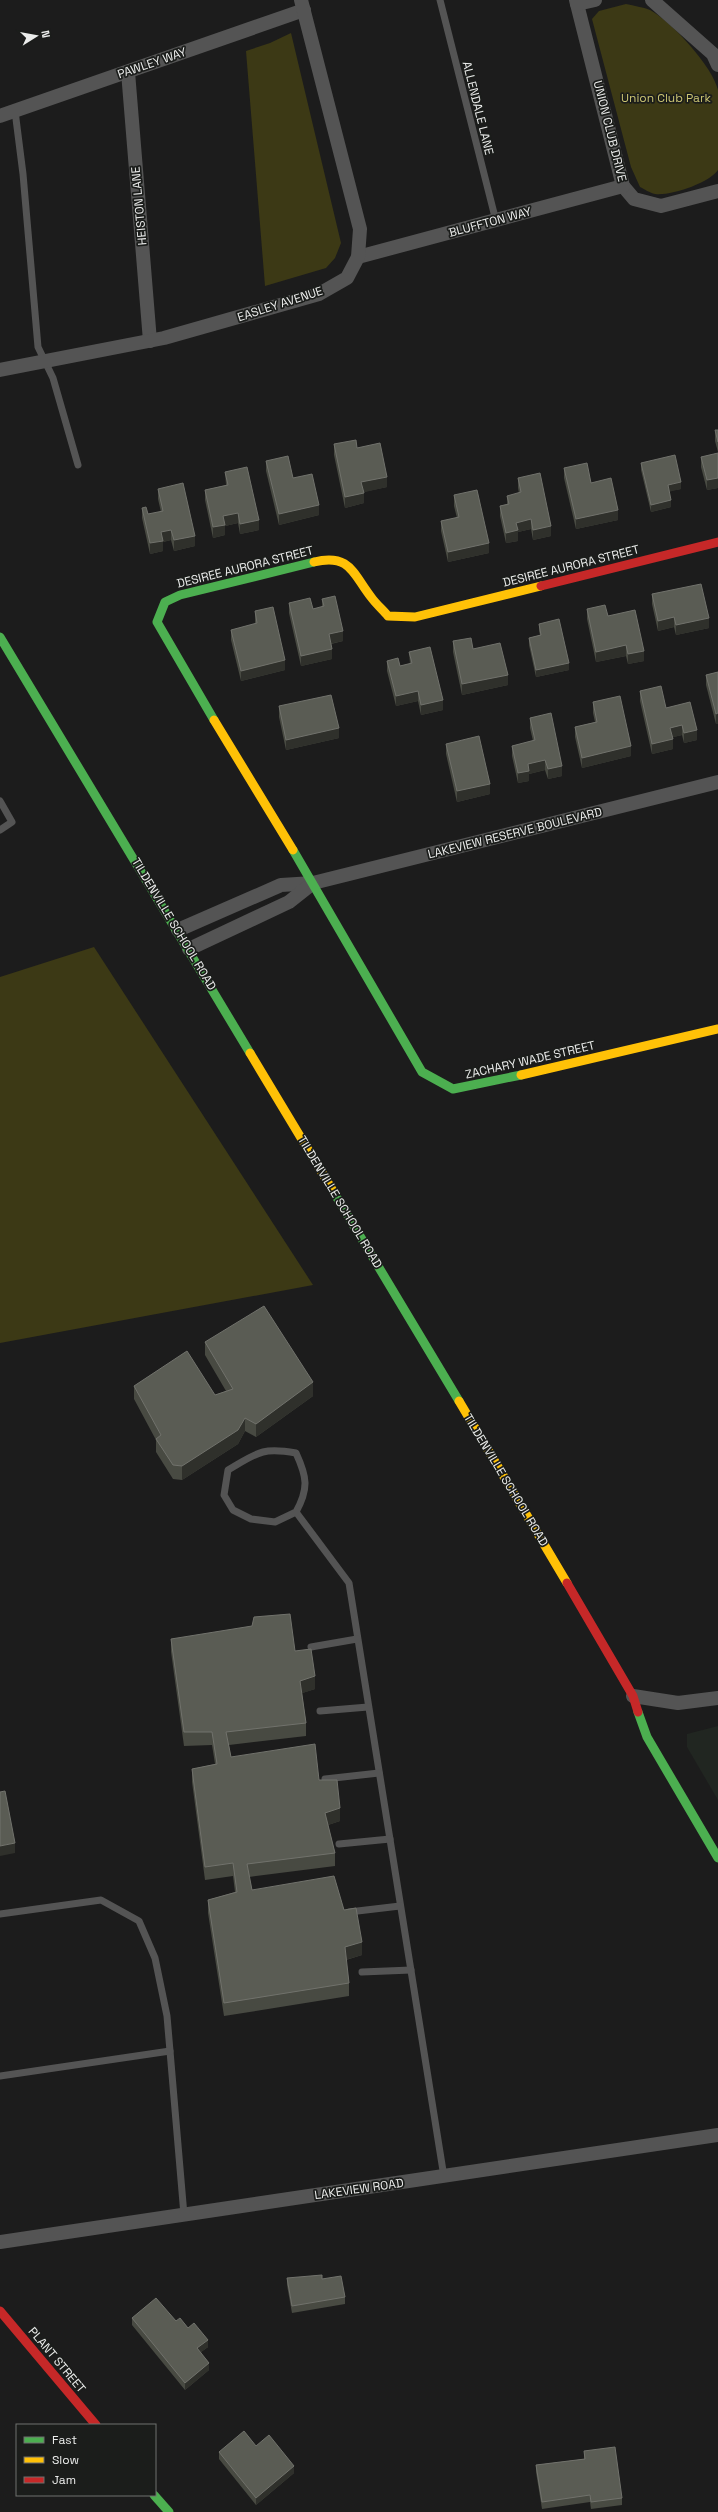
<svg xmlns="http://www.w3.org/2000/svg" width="718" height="2512" font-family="'Space Grotesk',sans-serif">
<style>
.built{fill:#212621}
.green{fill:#3c3915}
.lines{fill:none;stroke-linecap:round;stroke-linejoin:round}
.lane{stroke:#545454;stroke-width:7}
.street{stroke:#545454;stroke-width:14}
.fast{stroke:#4caf50;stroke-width:9}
.slow{stroke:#ffc107;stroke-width:9}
.jam{stroke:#c62828;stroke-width:9}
.wall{fill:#484a42}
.shaded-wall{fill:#2f302b}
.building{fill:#5a5c54;stroke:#71726c}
.labels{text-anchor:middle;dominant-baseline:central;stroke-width:3.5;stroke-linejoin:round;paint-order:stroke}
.street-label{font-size:12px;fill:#ecedec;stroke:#1b1d1b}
.park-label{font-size:12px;fill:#cbc472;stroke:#1b1d1b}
</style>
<rect width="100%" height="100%" fill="#1c1c1c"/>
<!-- built -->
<polygon class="built" points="718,1726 718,1800 687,1747 687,1734"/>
<!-- green -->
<g class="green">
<path d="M 626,4 C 634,6 643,7 650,10 C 671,21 713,67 718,90 C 718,111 718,147 718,170 C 709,183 671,196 655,194 C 650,193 644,189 640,187 L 631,167 L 592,19 L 599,11 Z"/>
<polygon points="291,33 341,243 335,258 326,268 265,286 246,51 270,43"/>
<polygon points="94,947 313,1285 0,1343 0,977"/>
</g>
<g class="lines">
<!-- lane -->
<g class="lane">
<polyline points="440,0 496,221"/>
<polyline points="15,111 23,174 38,347 53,378 78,465"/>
<polyline points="0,801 12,822 0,830"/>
<path d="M 296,1512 L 275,1522 L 251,1519 L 233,1510 L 224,1495 L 228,1470 C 257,1453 261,1447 296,1453 C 307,1477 309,1488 296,1512 L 349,1583 L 444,2177"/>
<polyline points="311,1647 357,1639"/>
<polyline points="320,1711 368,1707"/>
<polyline points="325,1779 379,1773"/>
<polyline points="339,1844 390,1839"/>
<polyline points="349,1912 400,1906"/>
<polyline points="0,1914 101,1900 139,1921 155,1958 167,2016 184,2215"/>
<polyline points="362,1972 411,1970"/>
<polyline points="0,2076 170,2051"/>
</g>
<!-- street -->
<g class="street">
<polyline points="576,0 623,186 634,199 661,206 718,191"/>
<polyline points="652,0 713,54 718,65"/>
<polyline points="577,4 595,0"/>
<polyline points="128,72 150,341"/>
<polyline points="0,116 304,10"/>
<polyline points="358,257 623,186"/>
<polyline points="0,370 164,338 319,294 347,278 358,257 360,229 301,0"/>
<polyline points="178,930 281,885 313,883 718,782"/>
<polyline points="189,949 289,902 313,883"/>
<polyline points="633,1696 678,1703 718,1698"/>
<polyline points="0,2242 718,2135"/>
</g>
<!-- fast -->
<g class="fast">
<polyline points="0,637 250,1053"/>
<polyline points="214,720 157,622 165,602 180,595 314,562"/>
<polyline points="293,850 422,1072 453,1089 521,1075"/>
<polyline points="333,1191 459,1401"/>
<polyline points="638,1712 647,1737 718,1858"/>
<polyline points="154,2495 169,2512"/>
</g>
<!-- slow -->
<g class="slow">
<path d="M 314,562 C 350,553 353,574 371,597 C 376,604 383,610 388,616 L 415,617 L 541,586"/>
<polyline points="214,720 293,850"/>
<polyline points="250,1053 333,1191"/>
<polyline points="521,1075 718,1029"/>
<polyline points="459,1401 567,1583"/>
</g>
<!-- jam -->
<g class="jam">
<polyline points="541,586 718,542"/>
<polyline points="567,1583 633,1696 638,1712"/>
<polyline points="0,2311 96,2425"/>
</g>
</g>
<!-- wall -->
<g class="wall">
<polygon points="715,430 718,430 718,452 715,441"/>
<polygon points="334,444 387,487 363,492 364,503 345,508 334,455"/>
<polygon points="718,453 718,488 707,490 701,467 701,457"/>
<polygon points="266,461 319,515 279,525 266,471"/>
<polygon points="641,463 681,489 669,491 671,507 651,512 641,470"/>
<polygon points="564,468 591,483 618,520 576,529 564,478"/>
<polygon points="225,472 259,530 240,534 238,523 225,526 225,535 213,538 205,500 205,490 226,485"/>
<polygon points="518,478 551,536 533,540 531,529 518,532 518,541 506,543 500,516 500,506 507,504 507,496 519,493 518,488"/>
<polygon points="158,489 195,546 174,551 171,540 163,542 163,551 150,554 142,518 142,508 148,514 161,512 158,499"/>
<polygon points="454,495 489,553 448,562 441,531 441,521 457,518 454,506"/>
<polygon points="652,594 709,628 676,635 674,627 658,631 652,604"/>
<polygon points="322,599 343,641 331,644 332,659 301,666 289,613 289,603 313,609 322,607"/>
<polygon points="587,609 608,616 644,661 628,664 626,656 596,662 587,619"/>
<polygon points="255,611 285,670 241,681 231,640 231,630 255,624"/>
<polygon points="539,624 569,670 536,677 529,645 529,638 540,635 539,631"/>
<polygon points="453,641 473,649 508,685 462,695 453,652"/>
<polygon points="409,652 443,710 421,715 418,701 396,706 387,671 387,661 400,666 410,664"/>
<polygon points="718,672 716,724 706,685 706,675"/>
<polygon points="640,691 666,708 697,740 684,743 682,735 673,737 673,749 652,754 640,701"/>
<polygon points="593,702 631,756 582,768 575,737 575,727 595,722 593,713"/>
<polygon points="279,706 339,738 286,750 279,717"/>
<polygon points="530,718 562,776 548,779 545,770 529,774 529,781 518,783 512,756 512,746 533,741 530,728"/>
<polygon points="446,744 490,794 457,802 446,754"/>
<polygon points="205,1342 313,1396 256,1437 245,1431 238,1444 182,1480 173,1479 156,1452 156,1440 134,1399 134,1386 215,1395 226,1391 205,1355"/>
<polygon points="171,1639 295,1651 315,1689 302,1693 306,1723 306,1736 229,1745 231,1757 319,1780 340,1821 328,1825 335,1853 335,1866 249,1877 252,1890 344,1910 362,1955 346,1960 349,1983 349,1996 224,2016 208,1913 208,1900 235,1892 233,1876 205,1880 192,1782 192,1769 215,1764 212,1745 184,1746 171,1652"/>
<polygon points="287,2278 322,2279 345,2297 345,2304 292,2313 287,2285"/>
<polygon points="132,2318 188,2328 208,2347 201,2352 209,2370 185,2390 132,2325"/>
<polygon points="256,2446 294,2473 256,2505 219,2459 219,2452"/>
<polygon points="584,2451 622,2498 622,2505 591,2509 590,2502 542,2509 536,2472 536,2465 584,2459"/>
</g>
<!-- shaded-wall -->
<g class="shaded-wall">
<polygon points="387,477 387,487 361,493 361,482"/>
<polygon points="718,478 718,488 707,490 707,480"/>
<polygon points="681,482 681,489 668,492 668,485"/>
<polygon points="364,493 364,503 345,508 345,497"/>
<polygon points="671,500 671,507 651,512 651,505"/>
<polygon points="319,505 319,515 279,525 279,514"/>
<polygon points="618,510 618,520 576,529 576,519"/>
<polygon points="238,513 238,523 225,526 225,535 213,538 213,527 223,516"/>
<polygon points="531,519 531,529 518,532 518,541 506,543 506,533 516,523"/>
<polygon points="259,520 259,530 240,534 240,524"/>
<polygon points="551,526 551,536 533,540 533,530"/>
<polygon points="171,530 171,540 163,542 163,551 150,554 150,543 161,532"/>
<polygon points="195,536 195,546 174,551 174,540"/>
<polygon points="489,543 489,553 448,562 448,552"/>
<polygon points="674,617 674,627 658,631 658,621"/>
<polygon points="709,618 709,628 676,635 676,625"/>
<polygon points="343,631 343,641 329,644 329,634"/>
<polygon points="626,645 626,656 596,662 596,652"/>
<polygon points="332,649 332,659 301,666 301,656"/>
<polygon points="644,651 644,661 628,664 628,654"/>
<polygon points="285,660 285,670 241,681 241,671"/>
<polygon points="569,663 569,670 536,677 536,670"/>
<polygon points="508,675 508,685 462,695 462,684"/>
<polygon points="418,691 418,701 396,706 396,696"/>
<polygon points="443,700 443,710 421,715 421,705"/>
<polygon points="718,713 718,724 716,724 716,714"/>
<polygon points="682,725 682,735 670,738 670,728"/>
<polygon points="339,728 339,738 286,750 286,740"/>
<polygon points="697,730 697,740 684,743 684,733"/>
<polygon points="673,739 673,749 652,754 652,744"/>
<polygon points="631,746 631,756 582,768 582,758"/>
<polygon points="545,760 545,770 529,774 529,781 518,783 518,773 528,764"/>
<polygon points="562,766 562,776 548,779 548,769"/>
<polygon points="490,784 490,794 457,802 457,791"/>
<polygon points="313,1382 313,1396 256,1437 256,1424"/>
<polygon points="245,1418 245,1431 238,1444 182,1480 182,1466"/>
<polygon points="315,1676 315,1689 300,1694 300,1681"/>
<polygon points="340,1808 340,1821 325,1826 325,1813"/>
<polygon points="15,1843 15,1853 0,1856 0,1846"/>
<polygon points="362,1942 362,1955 345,1960 345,1947"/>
<polygon points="208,2340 208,2347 197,2355 197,2348"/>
<polygon points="209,2363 209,2370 185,2390 185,2383"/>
<polygon points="294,2466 294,2473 256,2505 256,2498"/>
</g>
<!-- building -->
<g class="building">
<polygon points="715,430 718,430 718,442"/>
<polygon points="356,440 357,448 380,443 387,477 361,482 364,493 345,497 334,444"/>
<polygon points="718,453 718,478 707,480 701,457"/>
<polygon points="675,455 681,482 668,485 671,500 651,505 641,463"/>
<polygon points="288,456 293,478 312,474 319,505 279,514 266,461"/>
<polygon points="587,463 591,483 611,478 618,510 576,519 564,468"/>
<polygon points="247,467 259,520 240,524 238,513 223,516 225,525 213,527 205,490 228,485 225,472"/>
<polygon points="540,473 551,526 533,530 531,519 516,523 518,530 506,533 500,506 509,504 507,496 521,492 518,478"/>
<polygon points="183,483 195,536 174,540 171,530 161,532 163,541 150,543 142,508 146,507 148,514 163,511 158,489"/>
<polygon points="477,490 489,543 448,552 441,521 459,517 454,495"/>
<polygon points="701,584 709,618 676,625 674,617 658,621 652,594"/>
<polygon points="335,596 343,631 329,634 332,649 301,656 289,603 310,598 313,609 324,606 322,599"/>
<polygon points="605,605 608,616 635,610 644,651 628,654 626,645 596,652 587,609"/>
<polygon points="273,607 285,660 241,671 231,630 257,623 255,611"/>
<polygon points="559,619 569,663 536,670 529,638 541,635 539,624"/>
<polygon points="471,638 473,649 500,643 508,675 462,684 453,641"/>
<polygon points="430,647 443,700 421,705 418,691 396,696 387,661 398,658 400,666 412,663 409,652"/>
<polygon points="718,672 718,713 716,714 706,675"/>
<polygon points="661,686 666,708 690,702 697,730 684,733 682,725 670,728 673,739 652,744 640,691"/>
<polygon points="331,695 339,728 286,740 279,706"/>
<polygon points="620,696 631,746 582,758 575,727 597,722 593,702"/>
<polygon points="551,713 562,766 548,769 545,760 528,764 529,771 518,773 512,746 535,740 530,718"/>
<polygon points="479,736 490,784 457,791 446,744"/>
<polygon points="264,1306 313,1382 256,1424 245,1418 238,1430 182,1466 173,1465 156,1439 161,1435 134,1386 187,1351 215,1395 233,1389 205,1342"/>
<polygon points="290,1614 295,1651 311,1649 315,1676 300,1681 306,1723 226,1732 231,1757 315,1744 319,1780 337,1780 340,1808 325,1813 335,1853 247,1864 252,1890 334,1876 344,1910 356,1908 362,1942 345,1947 349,1983 224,2003 208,1900 237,1892 233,1863 205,1867 192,1769 217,1764 212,1732 184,1732 171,1639 252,1626 254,1617"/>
<polygon points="5,1791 15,1843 0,1846 0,1792"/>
<polygon points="322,2275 322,2279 341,2276 345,2297 292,2306 287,2278"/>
<polygon points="156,2298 176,2321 180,2318 188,2328 194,2323 208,2340 197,2348 209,2363 185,2383 132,2318"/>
<polygon points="244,2431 256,2446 269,2435 294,2466 256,2498 219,2452"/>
<polygon points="615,2447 622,2498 591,2502 590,2495 542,2502 536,2465 585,2459 584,2451"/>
</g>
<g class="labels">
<!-- street labels -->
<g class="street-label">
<text transform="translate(152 63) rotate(-19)">PAWLEY WAY</text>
<text transform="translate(478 108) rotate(76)">ALLENDALE LANE</text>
<text transform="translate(610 131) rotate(76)">UNION CLUB DRIVE</text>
<text transform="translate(139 206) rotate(-95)">HEISTON LANE</text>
<text transform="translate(490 222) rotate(-15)">BLUFFTON WAY</text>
<text transform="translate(280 304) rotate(-18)">EASLEY AVENUE</text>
<text transform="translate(571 566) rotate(-14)">DESIREE AURORA STREET</text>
<text transform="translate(245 567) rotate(-14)">DESIREE AURORA STREET</text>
<text transform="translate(515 833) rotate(-14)">LAKEVIEW RESERVE BOULEVARD</text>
<text transform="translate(174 924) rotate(59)">TILDENVILLE SCHOOL ROAD</text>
<text transform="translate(530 1060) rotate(-13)">ZACHARY WADE STREET</text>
<text transform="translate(340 1202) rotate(59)">TILDENVILLE SCHOOL ROAD</text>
<text transform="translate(506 1480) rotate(59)">TILDENVILLE SCHOOL ROAD</text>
<text transform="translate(359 2189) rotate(-8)">LAKEVIEW ROAD</text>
<text transform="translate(57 2360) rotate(50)">PLANT STREET</text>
</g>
<!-- park labels -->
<g class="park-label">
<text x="666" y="98">Union Club Park</text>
</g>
</g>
<!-- legend -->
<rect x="16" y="2424" width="140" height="72" fill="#1b1d1b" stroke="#6f706f"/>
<rect x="24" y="2437" width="20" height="6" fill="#4caf50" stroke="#6f706f"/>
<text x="52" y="2444" font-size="12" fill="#ecedec">Fast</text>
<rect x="24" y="2457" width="20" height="6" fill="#ffc107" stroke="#6f706f"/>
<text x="52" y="2464" font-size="12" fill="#ecedec">Slow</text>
<rect x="24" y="2477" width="20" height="6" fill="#c62828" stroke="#6f706f"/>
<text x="52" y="2484" font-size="12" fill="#ecedec">Jam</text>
<!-- north arrow -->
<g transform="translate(36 36) rotate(79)" stroke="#1b1d1b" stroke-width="3" paint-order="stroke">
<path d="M0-3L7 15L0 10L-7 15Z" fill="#ecedec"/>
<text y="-6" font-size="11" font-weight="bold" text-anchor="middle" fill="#ecedec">N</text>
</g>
</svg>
